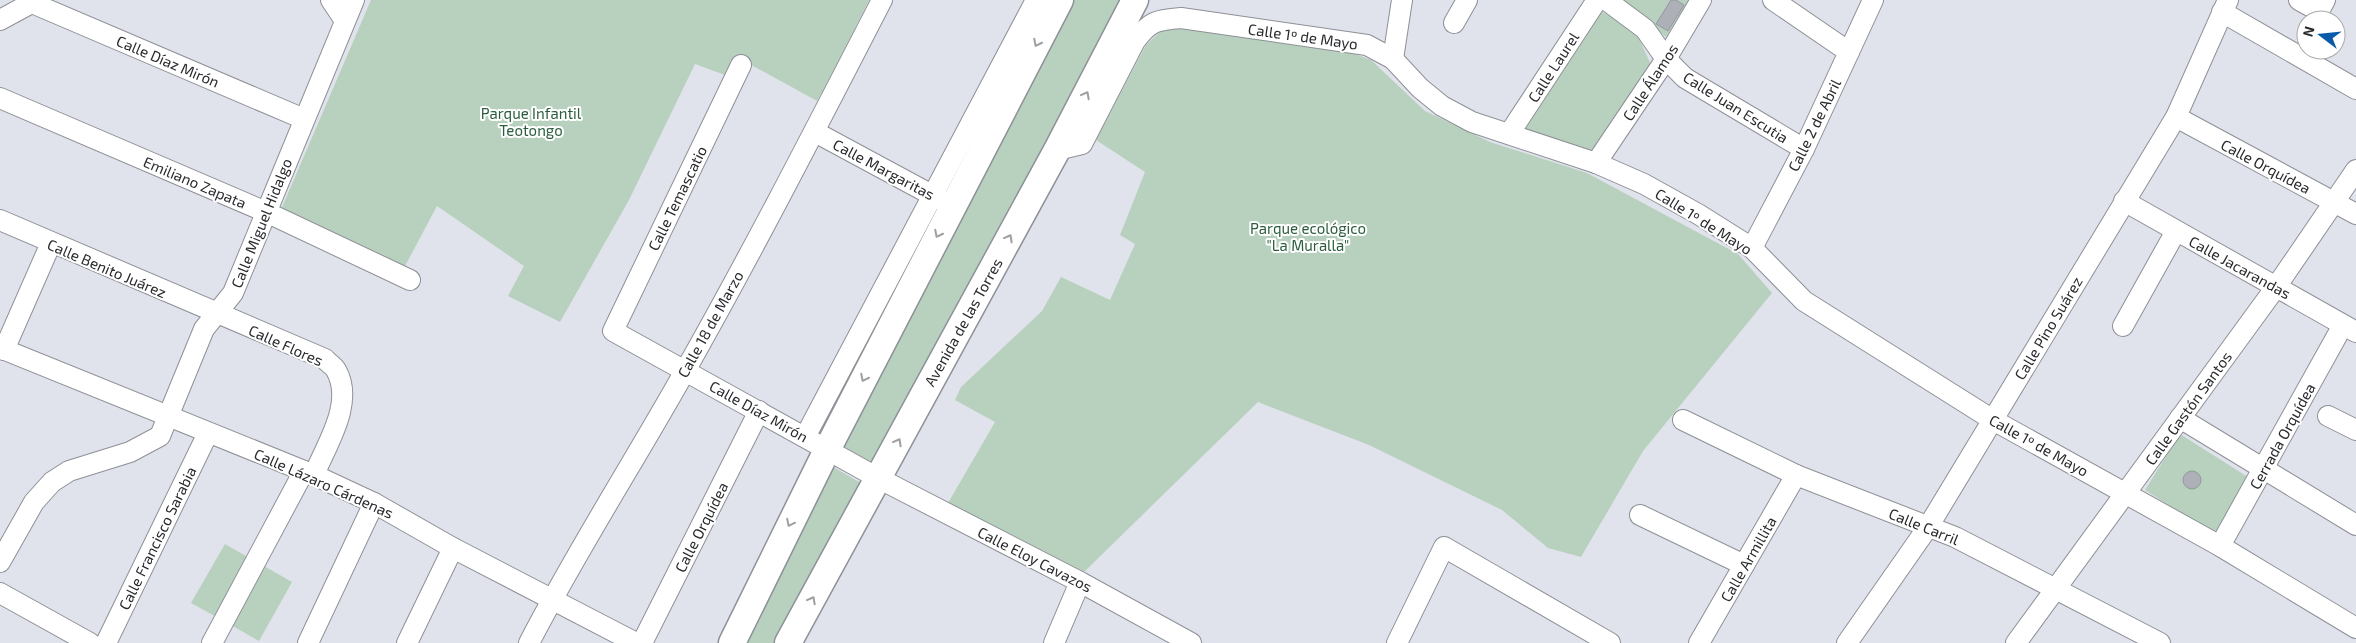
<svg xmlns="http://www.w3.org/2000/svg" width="2356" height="643" font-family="'Exo 2',sans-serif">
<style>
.green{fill:#b8d1be}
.building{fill:#aeb0b8;stroke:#95979f}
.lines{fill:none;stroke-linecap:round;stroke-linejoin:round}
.minor-casing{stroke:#8e9097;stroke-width:22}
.major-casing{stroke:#8e9097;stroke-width:29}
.minor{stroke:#fff;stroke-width:20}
.major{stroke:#fff;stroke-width:26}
.oneway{stroke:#9f9fa0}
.labels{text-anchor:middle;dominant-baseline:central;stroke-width:4;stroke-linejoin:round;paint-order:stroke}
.street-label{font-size:15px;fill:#292a2d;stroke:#fff}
.park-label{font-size:15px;fill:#2b5d3d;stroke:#fff}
</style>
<rect width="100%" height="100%" fill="#e0e3eb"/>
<!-- green -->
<g class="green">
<polygon points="371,0 869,0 855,28 858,30 825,93 822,92 817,101 744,61 736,79 695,64 629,200 560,322 508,296 524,266 437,206 404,268 280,212"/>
<polygon points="1071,0 1126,0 876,468 843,451 841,443"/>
<polygon points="1623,0 1689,0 1666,37"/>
<polygon points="1599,10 1636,32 1652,67 1596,155 1521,129"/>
<polygon points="1176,27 1337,47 1371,60 1425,111 1490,142 1587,173 1738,254 1772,293 1643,451 1581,557 1548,548 1502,510 1369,445 1258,402 1082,574 948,503 995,422 955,400 961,387 1042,311 1061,277 1110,300 1135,244 1120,235 1145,172 1096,140 1146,45 1162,30"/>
<polygon points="2180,434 2251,479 2216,535 2145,490"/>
<polygon points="835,468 861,483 785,643 736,643 826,471"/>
<polygon points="225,544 253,560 220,619 191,603"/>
<polygon points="264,566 292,582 259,641 231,625"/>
</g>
<!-- building -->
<g class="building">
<polygon points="1671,0 1676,0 1684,5 1668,31 1656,24"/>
<circle cx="2192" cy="480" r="9"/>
</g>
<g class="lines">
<defs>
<g id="minor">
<polyline points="331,0 345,21"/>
<polyline points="1606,0 1645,29 1666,59 1685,78 1804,149"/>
<polyline points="1773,0 1849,52"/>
<polyline points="2299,0 2319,11 2325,0"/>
<polyline points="32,3 304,119"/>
<polyline points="2222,12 2356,89"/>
<polyline points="0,20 37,0"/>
<polyline points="1454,23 1467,0"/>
<polyline points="1393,59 1402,0"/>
<polyline points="741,65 613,331 878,478 1080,582 1191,643"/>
<polyline points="0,98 266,212 410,280"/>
<polyline points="2176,117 2356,214"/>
<polyline points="815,132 943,201"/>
<polyline points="1509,134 1597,0"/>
<path d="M 1057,150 L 1082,144 L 1135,41 C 1150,21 1156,20 1181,18 L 1367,45 L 1393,59 L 1420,88 L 1442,106 L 1472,122 L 1596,163 L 1644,184 L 1698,214 L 1752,248 L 1804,301 L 1993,420 L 2220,546 L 2356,628"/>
<polyline points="1596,163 1666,59 1701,0"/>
<polyline points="2124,201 2356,332"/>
<path d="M 0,220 L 325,359 C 328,363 334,366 336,370 C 355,403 326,445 314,475"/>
<polyline points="1752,248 1804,149 1873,0"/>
<polyline points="2123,326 2176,231"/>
<polyline points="0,348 314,475 374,503 453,548 636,643"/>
<polyline points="4,350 51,243"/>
<polyline points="2328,416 2356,430"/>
<polyline points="2180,418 2356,525"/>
<polyline points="1683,420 1796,475 1955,537 2160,643"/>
<polyline points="805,437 1036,0"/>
<polyline points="1640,515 1744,565"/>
<polyline points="2220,546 2343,325"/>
<polyline points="0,562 34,502 52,482 69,471 130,452 160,436 204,329 233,293 354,0"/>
<polyline points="0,593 90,643"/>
<polyline points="106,643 208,433"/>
<polyline points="212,643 304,471"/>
<polyline points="308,643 374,503"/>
<polyline points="407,643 453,548"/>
<path d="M 529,643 C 577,550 634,462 685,371 C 754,249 818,124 882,0"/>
<polyline points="642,643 759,411"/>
<polyline points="1054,643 1080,582"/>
<polyline points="1397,643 1444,547 1610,643"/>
<polyline points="1699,643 1796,475"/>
<polyline points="1847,643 1928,527 2176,117 2228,0"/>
<polyline points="2016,643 2276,287 2356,170"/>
</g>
<g id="major">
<polyline points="732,643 827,450 1060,0"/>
<polyline points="788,643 1057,150 1135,0"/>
</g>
</defs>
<!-- minor casing -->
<use href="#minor" class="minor-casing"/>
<!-- major casing -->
<use href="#major" class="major-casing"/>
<!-- minor -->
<use href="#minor" class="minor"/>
<!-- major -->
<use href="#major" class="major"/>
</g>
<!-- one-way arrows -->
<defs><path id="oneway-chevron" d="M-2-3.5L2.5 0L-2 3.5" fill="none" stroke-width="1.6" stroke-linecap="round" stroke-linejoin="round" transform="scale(1.25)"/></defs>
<g class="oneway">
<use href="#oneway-chevron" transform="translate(1037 43) rotate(117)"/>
<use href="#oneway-chevron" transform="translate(1086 95) rotate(-62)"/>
<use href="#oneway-chevron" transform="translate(938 234) rotate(117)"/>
<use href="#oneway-chevron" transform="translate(1009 238) rotate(-61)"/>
<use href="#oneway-chevron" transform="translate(864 378) rotate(117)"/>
<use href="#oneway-chevron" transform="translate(898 442) rotate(-61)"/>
<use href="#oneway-chevron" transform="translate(790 523) rotate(116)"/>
<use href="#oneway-chevron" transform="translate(812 600) rotate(-62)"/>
</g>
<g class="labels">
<!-- street labels -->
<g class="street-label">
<text transform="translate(1303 36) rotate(8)">Calle 1º de Mayo</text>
<text transform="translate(168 61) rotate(23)">Calle Díaz Mirón</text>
<text transform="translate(1553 67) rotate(-57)">Calle Laurel</text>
<text transform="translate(1650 82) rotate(-57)">Calle Álamos</text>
<text transform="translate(1736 107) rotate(32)">Calle Juan Escutia</text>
<text transform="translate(1814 125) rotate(-64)">Calle 2 de Abril</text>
<text transform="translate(2266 166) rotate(28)">Calle Orquídea</text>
<text transform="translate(884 169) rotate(28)">Calle Margaritas</text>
<text transform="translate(195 182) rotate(23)">Emiliano Zapata</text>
<text transform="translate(677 198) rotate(-64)">Calle Temascatio</text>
<text transform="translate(1704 221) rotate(32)">Calle 1º de Mayo</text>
<text transform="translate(261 223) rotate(-68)">Calle Miguel Hidalgo</text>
<text transform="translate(2240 267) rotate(29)">Calle Jacarandas</text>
<text transform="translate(107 268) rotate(23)">Calle Benito Juárez</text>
<text transform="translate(963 322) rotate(-61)">Avenida de las Torres</text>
<text transform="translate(710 324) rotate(-61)">Calle 18 de Marzo</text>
<text transform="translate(2048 328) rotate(-59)">Calle Pino Suárez</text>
<text transform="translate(286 345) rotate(24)">Calle Flores</text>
<text transform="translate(2188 408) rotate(-54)">Calle Gastón Santos</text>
<text transform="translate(759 411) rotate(29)">Calle Díaz Mirón</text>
<text transform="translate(2282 436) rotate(-61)">Cerrada Orquídea</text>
<text transform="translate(2039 445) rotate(29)">Calle 1º de Mayo</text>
<text transform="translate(324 483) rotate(24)">Calle Lázaro Cárdenas</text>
<text transform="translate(1924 526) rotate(22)">Calle Carril</text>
<text transform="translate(701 527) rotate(-63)">Calle Orquídea</text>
<text transform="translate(157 538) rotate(-64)">Calle Francisco Sarabia</text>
<text transform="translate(1035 559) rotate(27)">Calle Eloy Cavazos</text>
<text transform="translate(1748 559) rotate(-60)">Calle Armillita</text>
</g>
<!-- park labels -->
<g class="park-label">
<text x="531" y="113">Parque Infantil<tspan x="531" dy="17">Teotongo</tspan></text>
<text x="1308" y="228">Parque ecológico<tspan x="1308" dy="17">"La Muralla"</tspan></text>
</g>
</g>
<!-- north arrow -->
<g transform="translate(2321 35) rotate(286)"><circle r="24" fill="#ffffff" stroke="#a9aaab"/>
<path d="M0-4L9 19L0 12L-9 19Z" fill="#095aa9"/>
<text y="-8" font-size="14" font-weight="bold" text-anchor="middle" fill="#292a2d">N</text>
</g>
</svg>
